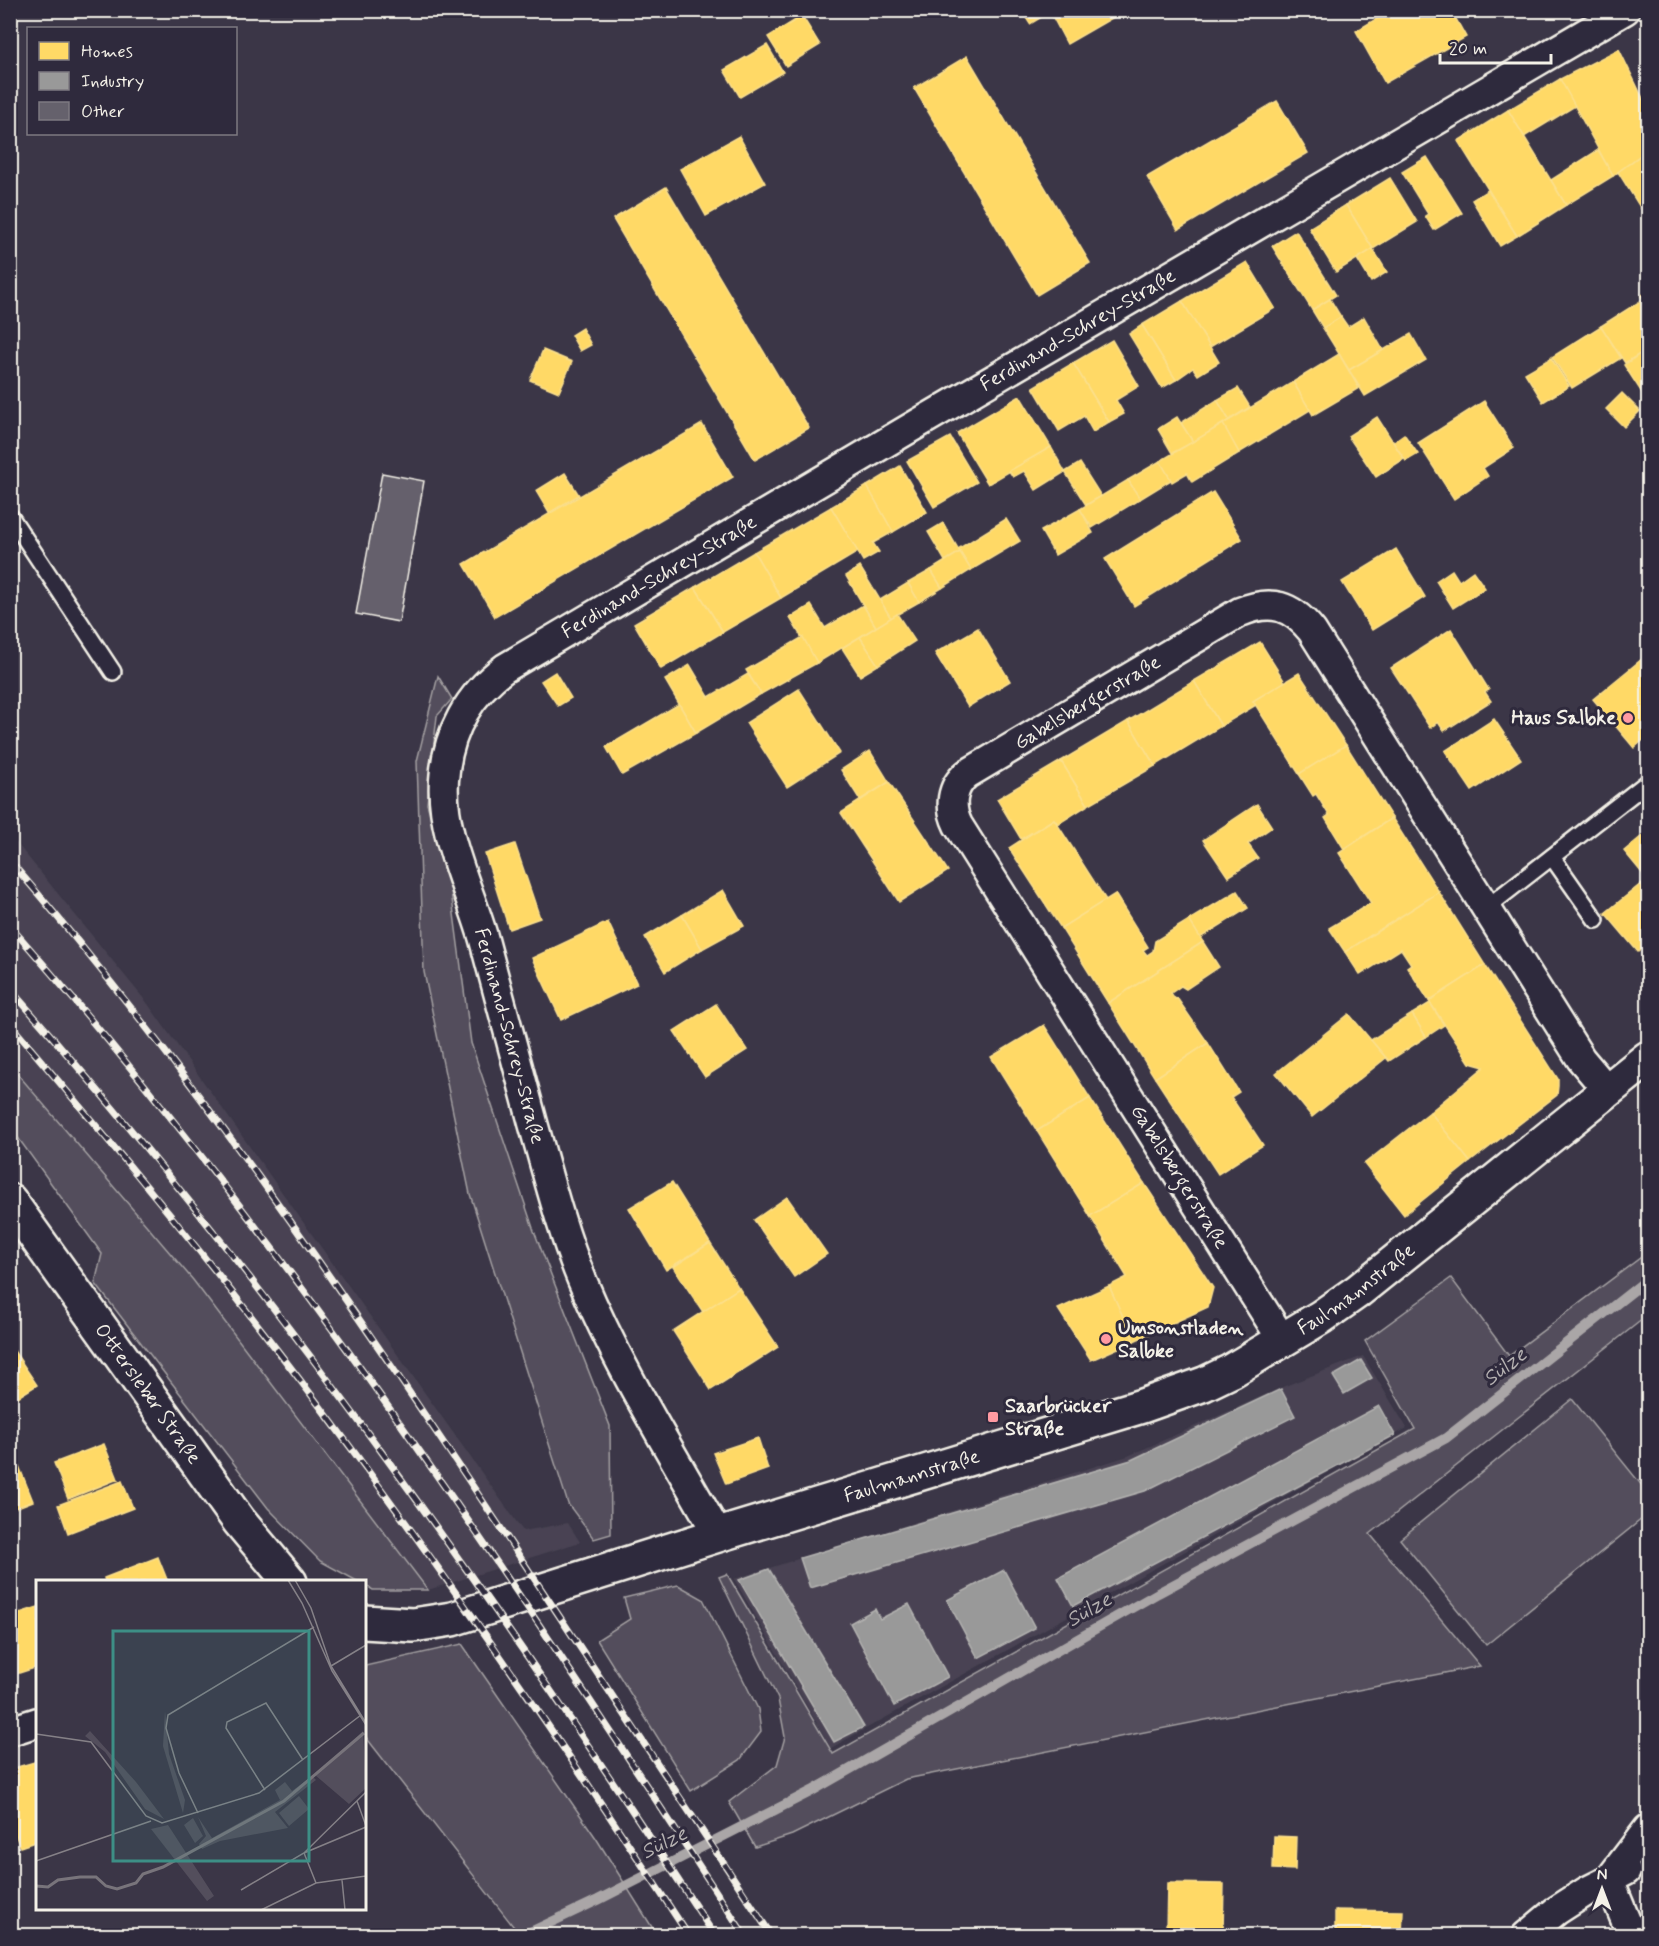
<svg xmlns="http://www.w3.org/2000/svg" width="1659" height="1946" font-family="Mynerve,sans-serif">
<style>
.built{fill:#484352}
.green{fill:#534e5c;stroke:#a4a0a2;stroke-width:1.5}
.homes{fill:#ffd966;stroke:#fce08d;stroke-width:1.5}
.industry{fill:#999;stroke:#b4b3b1;stroke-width:1.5}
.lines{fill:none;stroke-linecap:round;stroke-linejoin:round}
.stream{stroke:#aaa6a7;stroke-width:10}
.building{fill:#65616c;stroke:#f4f1e8;stroke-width:1.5}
.lane-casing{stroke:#f4f1e8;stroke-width:20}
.street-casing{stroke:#f4f1e8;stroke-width:33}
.secondary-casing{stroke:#f4f1e8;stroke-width:38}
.lane{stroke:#2f2a3d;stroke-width:15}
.street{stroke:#2f2a3d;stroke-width:28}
.secondary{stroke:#2f2a3d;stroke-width:33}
.rail-casing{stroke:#f4f1e8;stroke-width:7}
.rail{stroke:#2f2a3d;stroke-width:4.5;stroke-dasharray:14;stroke-linecap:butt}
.poi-dot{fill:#ff9aa2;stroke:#2f2a3d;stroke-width:2}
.labels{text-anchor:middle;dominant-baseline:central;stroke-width:6;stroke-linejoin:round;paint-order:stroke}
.street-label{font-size:20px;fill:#f4f1e8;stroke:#2f2a3d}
.poi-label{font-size:20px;font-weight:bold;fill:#f4f1e8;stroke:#2f2a3d;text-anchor:start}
.water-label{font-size:21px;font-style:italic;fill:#b6b2b2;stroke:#2f2a3d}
.inset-river{fill:none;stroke:#78747b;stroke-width:3}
.inset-road{fill:none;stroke:#858187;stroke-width:1.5}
.view{fill:#3d8f86;fill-opacity:0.15;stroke:#3d8f86;stroke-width:3}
.inset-edge{fill:none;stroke:#f4f1e8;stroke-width:3}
</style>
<rect width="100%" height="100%" fill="#3b3647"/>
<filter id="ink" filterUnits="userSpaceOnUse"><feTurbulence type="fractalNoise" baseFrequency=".0167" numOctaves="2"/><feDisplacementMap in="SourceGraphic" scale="12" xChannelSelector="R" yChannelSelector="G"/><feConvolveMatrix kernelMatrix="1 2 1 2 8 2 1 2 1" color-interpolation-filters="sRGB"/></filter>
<g filter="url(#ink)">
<!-- built -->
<g class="built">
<polygon points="10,835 148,1004 523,1531 568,1523 580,1542 428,1590 193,1280 11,1065"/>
<polygon points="1363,1356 1407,1428 831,1748 734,1579 1128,1456 1285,1386"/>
</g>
<!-- green -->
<g class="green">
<polygon points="438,676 452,699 437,716 427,804 449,876 471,1043 534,1231 610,1426 611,1534 594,1539 568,1504 470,1194 424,972 417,761"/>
<polygon points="10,1065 193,1280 428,1590 373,1590 365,1585 364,1582 357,1581 320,1561 268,1508 95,1283 102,1254 11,1128"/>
<polygon points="1648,1252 1648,1315 1370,1534 1480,1666 906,1779 792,1835 755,1847 729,1802 777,1765 785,1737 778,1699 719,1577 727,1574 833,1754 1415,1429 1365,1341 1451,1278 1509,1356"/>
<polygon points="1572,1399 1648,1493 1648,1514 1486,1645 1400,1539"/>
<polygon points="678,1585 703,1599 758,1709 761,1732 740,1760 691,1791 597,1640 630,1619 624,1598"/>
<polygon points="462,1644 596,1838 657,1935 520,1935 365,1736 365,1666"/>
</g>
<!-- homes -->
<g class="homes">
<polygon points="1021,10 1042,10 1045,15 1030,24"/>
<polygon points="1049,10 1126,10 1067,44"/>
<polygon points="1391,10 1451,10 1466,37 1385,83 1356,31"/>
<polygon points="802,16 820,45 786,66 768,37"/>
<polygon points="767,45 783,72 740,97 724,70"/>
<polygon points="1619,49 1648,109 1648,149 1613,176 1560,79"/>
<polygon points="967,56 1090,263 1037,295 914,88"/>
<polygon points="1560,79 1575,106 1524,137 1508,110"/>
<polygon points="1277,101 1308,153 1178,230 1147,177"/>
<polygon points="1508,110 1566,205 1517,236 1458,141"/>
<polygon points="739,136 765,183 706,216 680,169"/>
<polygon points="1598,150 1613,176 1566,205 1551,180"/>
<polygon points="1648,150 1648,220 1618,172"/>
<polygon points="1427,157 1462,213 1434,230 1425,216 1428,214 1402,172"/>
<polygon points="1390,178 1417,222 1373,249 1346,205"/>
<polygon points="666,187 809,428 755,460 613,219"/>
<polygon points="1488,190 1517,236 1500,246 1472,200"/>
<polygon points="1346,205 1373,249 1336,272 1309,228"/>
<polygon points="1296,231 1336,295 1312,310 1272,246"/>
<polygon points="1373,249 1387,272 1371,282 1357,259"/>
<polygon points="1247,262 1275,308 1210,347 1182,301"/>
<polygon points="1648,291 1648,309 1641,296"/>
<polygon points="1330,299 1341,317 1323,328 1312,310"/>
<polygon points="1642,300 1648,309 1648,349 1625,363 1601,326"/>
<polygon points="1182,301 1219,362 1198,375 1193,368 1176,380 1142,325"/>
<polygon points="1341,317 1348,327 1364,317 1383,350 1349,370 1323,328"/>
<polygon points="1142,325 1176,380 1162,388 1129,334"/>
<polygon points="1601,326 1621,358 1572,388 1552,357"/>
<polygon points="582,328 591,345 580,351 571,335"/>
<polygon points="1411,334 1426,360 1365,396 1349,370"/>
<polygon points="1112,340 1139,386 1116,400 1124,414 1109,422 1073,363"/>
<polygon points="1648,349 1648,402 1624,365"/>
<polygon points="543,350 572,362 559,392 530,380"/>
<polygon points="1339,354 1359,388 1313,415 1293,382"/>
<polygon points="1551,358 1569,386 1543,402 1525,373"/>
<polygon points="1073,363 1109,422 1093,432 1084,416 1059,431 1033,387"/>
<polygon points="1293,382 1310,410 1239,453 1223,424"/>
<polygon points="1238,388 1250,407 1229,420 1217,400"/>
<polygon points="1622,393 1640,411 1624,427 1606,409"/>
<polygon points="1020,396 1051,447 988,484 957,433"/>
<polygon points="1217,400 1229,420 1193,442 1181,423"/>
<polygon points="1484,401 1514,448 1483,468 1488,476 1454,499 1418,443"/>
<polygon points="1177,417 1193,442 1172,453 1158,429"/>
<polygon points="1377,417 1404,459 1376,477 1348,436"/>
<polygon points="702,424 733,477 495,617 464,564"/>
<polygon points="1223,424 1239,453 1192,482 1187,473 1172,482 1160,461"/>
<polygon points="1404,434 1418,454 1406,461 1393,442"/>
<polygon points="950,437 977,482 934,507 907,461"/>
<polygon points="1051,447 1065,472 1036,490 1024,471 1013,477 1009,471"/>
<polygon points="1160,461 1171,480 1140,499 1128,480"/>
<polygon points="1080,463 1101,496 1086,505 1065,472"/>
<polygon points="900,466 927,512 893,532 867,486"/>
<polygon points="565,473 579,495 549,513 536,491"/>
<polygon points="1128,480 1140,499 1092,528 1080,509"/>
<polygon points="867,486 893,532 873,543 879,552 863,561 831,507"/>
<polygon points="1213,492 1242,539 1134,606 1105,559"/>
<polygon points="831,507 858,552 781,598 754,552"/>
<polygon points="1080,509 1093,533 1055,555 1041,531"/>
<polygon points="1006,519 1020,541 971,570 958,549"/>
<polygon points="943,523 960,552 945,561 928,532"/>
<polygon points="1396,549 1425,597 1372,630 1342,582"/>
<polygon points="754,552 781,598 723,632 695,587"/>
<polygon points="960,552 971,570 942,588 931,570"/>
<polygon points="860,567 891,618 876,627 846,576"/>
<polygon points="931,570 942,588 919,602 908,583"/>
<polygon points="1452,570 1459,581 1473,571 1485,588 1453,608 1436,581"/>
<polygon points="908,583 919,602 891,618 880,600"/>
<polygon points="695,587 723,632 661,669 634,623"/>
<polygon points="811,605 825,628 863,605 876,627 817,663 790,618"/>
<polygon points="897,614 915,641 878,665 860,637"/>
<polygon points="978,628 1010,681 968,707 935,653"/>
<polygon points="1451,629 1489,690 1485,692 1491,701 1444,731 1438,722 1430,728 1391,668"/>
<polygon points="803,637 817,663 761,694 746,670"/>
<polygon points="860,637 878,665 860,676 842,648"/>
<polygon points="1260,642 1285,682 1253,701 1256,705 1221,726 1194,681"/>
<polygon points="1648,654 1648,736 1634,748 1593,699"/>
<polygon points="690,665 709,697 748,674 761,694 696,733 665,680"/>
<polygon points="555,672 571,698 558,706 541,681"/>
<polygon points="1299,673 1346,745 1299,774 1253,701"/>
<polygon points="1194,681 1221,726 1155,766 1128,721"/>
<polygon points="799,689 840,753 787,787 746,723"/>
<polygon points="679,704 696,733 622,775 606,747"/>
<polygon points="1494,719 1521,759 1472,791 1445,751"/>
<polygon points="1128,721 1155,766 1088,805 1061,761"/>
<polygon points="1346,745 1392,818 1344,849 1325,818 1329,815 1316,794 1313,796 1299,774"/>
<polygon points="870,751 889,782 860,800 841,770"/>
<polygon points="1061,761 1088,805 1058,824 1054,819 1021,839 997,799"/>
<polygon points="889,782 948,871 899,902 841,813"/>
<polygon points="1257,804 1272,827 1248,844 1258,858 1228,877 1203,840"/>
<polygon points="1392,818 1439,892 1345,952 1329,928 1371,903 1339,853"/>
<polygon points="1054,819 1106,900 1061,928 1009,848"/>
<polygon points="1648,831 1648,944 1638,952 1605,913 1647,879 1624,851"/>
<polygon points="515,844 540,918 509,929 485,854"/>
<polygon points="723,890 744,926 702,949 682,915"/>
<polygon points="1237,891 1248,908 1200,938 1189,920"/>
<polygon points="1439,892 1485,965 1429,1001 1407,967 1411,964 1401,949 1360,975 1345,952"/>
<polygon points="1115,894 1148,947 1143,950 1147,955 1153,951 1155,941 1189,920 1203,942 1108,1003 1061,928"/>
<polygon points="682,915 702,949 665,972 645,937"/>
<polygon points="608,922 637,984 561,1020 532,958"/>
<polygon points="1203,942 1219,967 1186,989 1181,986 1171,993 1175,999 1177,998 1208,1043 1155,1078 1108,1003"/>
<polygon points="1485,965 1558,1079 1558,1086 1557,1095 1470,1162 1430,1112 1484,1067 1470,1063 1429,1001"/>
<polygon points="1430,1003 1444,1025 1426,1037 1412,1014"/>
<polygon points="716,1004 747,1050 705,1077 674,1031"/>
<polygon points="1349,1014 1386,1058 1312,1117 1276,1073"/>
<polygon points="1412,1014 1426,1037 1389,1061 1371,1040"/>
<polygon points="1044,1025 1090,1098 1037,1131 991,1057"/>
<polygon points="1208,1043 1239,1092 1231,1097 1263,1145 1218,1174 1155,1078"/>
<polygon points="1090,1098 1144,1183 1090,1216 1037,1131"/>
<polygon points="1430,1112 1470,1162 1404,1215 1364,1164"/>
<polygon points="672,1182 710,1243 666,1270 629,1208"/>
<polygon points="1144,1183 1213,1288 1208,1307 1134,1341 1109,1286 1127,1277 1090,1216"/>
<polygon points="787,1197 827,1254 794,1277 754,1220"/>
<polygon points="710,1243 739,1288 703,1312 673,1267"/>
<polygon points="1109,1286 1134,1341 1091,1360 1058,1309"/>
<polygon points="739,1288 778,1347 711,1390 673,1331"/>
<polygon points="10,1345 37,1385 10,1402"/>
<polygon points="758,1438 768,1469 726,1484 713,1453"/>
<polygon points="104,1444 118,1479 68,1499 54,1463"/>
<polygon points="11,1446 33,1501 10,1510 10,1447"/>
<polygon points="122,1481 133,1508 68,1533 58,1505"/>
<polygon points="158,1557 168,1582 105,1582 104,1578"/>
<polygon points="38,1607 38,1667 10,1676 10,1616"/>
<polygon points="38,1761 38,1841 20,1847 13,1828 10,1829 10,1769"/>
<polygon points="1274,1836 1296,1837 1295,1870 1273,1869"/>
<polygon points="1167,1883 1224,1884 1223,1932 1166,1932"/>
<polygon points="1335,1910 1403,1911 1402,1936 1335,1936"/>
</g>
<!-- industry -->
<g class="industry">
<polygon points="1361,1360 1372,1378 1344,1394 1333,1376"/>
<polygon points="1281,1389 1295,1416 1145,1491 810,1588 800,1558 1131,1460"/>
<polygon points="1379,1406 1395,1435 1073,1606 1058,1578"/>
<polygon points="769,1569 864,1727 834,1742 739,1580"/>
<polygon points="1004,1570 1035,1628 978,1658 947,1600"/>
<polygon points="909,1604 948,1677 894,1706 850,1623 875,1609 880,1619"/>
</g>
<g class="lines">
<!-- stream -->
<polyline class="stream" points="522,1936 598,1900 812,1791 1158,1593 1446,1438 1648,1279"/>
</g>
<!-- building -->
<polygon class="building" points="382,473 424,481 399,622 356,614"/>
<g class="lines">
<defs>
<g id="lane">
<polyline points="10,516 113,672"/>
<polyline points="1552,857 1596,920"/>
<polyline points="1486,908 1648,782"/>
</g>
<g id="street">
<path id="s1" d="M 1283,1341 L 958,825 C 949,807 951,787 967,774 L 1240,612 C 1271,599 1291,605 1312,631 L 1581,1059 L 1608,1091"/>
<path id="s2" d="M 718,1535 C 671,1451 619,1369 582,1280 C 561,1229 548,1176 533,1123 C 517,1062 500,1001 484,940 C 470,890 440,833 444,780 C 447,734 468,695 505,668 L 907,430 L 1625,10"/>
<polyline points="10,1731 38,1722"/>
<polyline points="1626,1871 1609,1880 1632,1936"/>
<polyline points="1526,1936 1556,1911 1587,1891 1609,1880 1648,1829"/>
</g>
<g id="secondary">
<path id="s3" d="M 10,1201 L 239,1521 L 290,1582"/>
<path id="s4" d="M 364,1622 L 413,1625 L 452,1619 L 718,1535 L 1142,1406 L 1204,1384 L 1231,1371 L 1321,1317 L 1358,1291 L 1648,1058"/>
</g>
</defs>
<!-- lane casing -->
<use href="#lane" class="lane-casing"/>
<!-- street casing -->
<use href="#street" class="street-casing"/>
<!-- secondary casing -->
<use href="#secondary" class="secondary-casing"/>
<!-- lane -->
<use href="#lane" class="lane"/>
<!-- street -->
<use href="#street" class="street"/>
<!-- secondary -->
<use href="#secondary" class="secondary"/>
<defs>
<g id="rail">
<path d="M 10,861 C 193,1072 349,1301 504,1533 C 593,1667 683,1801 772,1936"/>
<path d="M 10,926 C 287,1239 517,1587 745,1936"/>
<path d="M 10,989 C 272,1284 499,1606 715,1936"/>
<path d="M 10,1024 C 94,1123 178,1222 257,1324 C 410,1521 552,1727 689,1936"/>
</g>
</defs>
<!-- rail casing -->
<use href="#rail" class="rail-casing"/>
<!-- rail -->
<use href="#rail" class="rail"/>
</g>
</g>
<!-- markers -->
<g class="poi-dot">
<circle cx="1628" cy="718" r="6"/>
<circle cx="1106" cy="1339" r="6"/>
<rect x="987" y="1411" width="12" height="12" rx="3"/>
</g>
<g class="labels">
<!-- street labels -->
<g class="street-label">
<text stroke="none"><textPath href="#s2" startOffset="1606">Ferdinand-Schrey-Straße</textPath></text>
<text stroke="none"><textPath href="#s2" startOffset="1120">Ferdinand-Schrey-Straße</textPath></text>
<text stroke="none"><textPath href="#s1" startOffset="806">Gabelsbergerstraße</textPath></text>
<text transform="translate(509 1036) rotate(75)">Ferdinand-Schrey-Straße</text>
<text transform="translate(1179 1177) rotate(58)">Gabelsbergerstraße</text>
<text stroke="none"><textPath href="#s4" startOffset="1056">Faulmannstraße</textPath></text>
<text stroke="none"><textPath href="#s3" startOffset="237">Ottersleber Straße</textPath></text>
<text stroke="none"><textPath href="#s4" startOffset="570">Faulmannstraße</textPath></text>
</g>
<!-- poi labels -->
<g class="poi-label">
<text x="1616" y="718" text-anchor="end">Haus Salbke</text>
<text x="1118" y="1328">Umsonstladen<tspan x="1118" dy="23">Salbke</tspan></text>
<text x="1005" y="1406">Saarbrücker<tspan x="1005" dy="23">Straße</tspan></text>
</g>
<!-- water labels -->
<g class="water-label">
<text transform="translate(1505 1367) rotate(-38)">Sülze</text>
<text transform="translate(1089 1610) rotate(-30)">Sülze</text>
<text transform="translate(664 1843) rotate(-27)">Sülze</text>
</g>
</g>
<!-- overview -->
<g transform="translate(36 1580)">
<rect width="330" height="330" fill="#3b3647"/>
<path d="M 129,131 L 133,174 L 149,220 L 147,233 L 127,166 ZM 54,151 L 100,202 L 128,239 L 109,229 L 69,172 L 49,156 ZM 327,151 L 330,208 L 313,224 L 279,195 ZM 276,196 L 280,200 L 239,232 L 252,248 L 184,261 L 166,269 L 163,264 L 170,256 L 162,237 L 176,258 L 244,220 L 239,210 L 249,202 L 256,211 ZM 263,216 L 273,229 L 253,246 L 243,233 ZM 157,238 L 167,256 L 159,263 L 148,245 ZM 132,245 L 178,316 L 171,321 L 115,249 Z" fill="#534e5c"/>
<path class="inset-river" d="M 0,306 L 12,307 L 22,300 L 44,297 L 60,297 L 70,306 L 81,309 L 100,303 L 107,294 L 127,287 L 248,221 L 328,153"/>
<path class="inset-road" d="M 252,0 L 266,23 L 296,91 L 330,145M 259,0 L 275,28 L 295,86 L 330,143M 295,86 L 330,65M 0,154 L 55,162 L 110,236 L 126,243 L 223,213 L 325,135M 229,210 L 190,148 L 191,142 L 230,123 L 267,180M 321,221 L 330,246M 162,233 L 143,193 L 130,148 L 132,135 L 278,47M 0,281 L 115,241M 306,300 L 309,330M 280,303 L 268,273 L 330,247M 205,310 L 268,273 L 330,212M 225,330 L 280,303 L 330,296"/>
<path class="view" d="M 77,51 L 273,51 L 273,281 L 77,281 Z"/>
<rect width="330" height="330" class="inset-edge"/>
</g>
<!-- margin -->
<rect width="1659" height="1946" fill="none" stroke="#2f2a3d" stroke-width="36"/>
<rect x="18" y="18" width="1623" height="1910" fill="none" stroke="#f4f1e8" stroke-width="2" filter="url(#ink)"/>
<!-- legend -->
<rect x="27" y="27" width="210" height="108" fill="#2f2a3d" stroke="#7e7a81" stroke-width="1.5"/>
<rect x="39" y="42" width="30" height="18" fill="#ffd966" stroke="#7e7a81" stroke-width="1.5"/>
<text x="81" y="57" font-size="18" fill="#f4f1e8">Homes</text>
<rect x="39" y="72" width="30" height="18" fill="#999999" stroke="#7e7a81" stroke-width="1.5"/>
<text x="81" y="87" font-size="18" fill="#f4f1e8">Industry</text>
<rect x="39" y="102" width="30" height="18" fill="#65616c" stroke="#7e7a81" stroke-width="1.5"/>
<text x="81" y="117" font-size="18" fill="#f4f1e8">Other</text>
<!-- north arrow -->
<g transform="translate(1602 1889)" stroke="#2f2a3d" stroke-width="4.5" paint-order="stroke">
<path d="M0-4.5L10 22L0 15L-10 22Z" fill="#f4f1e8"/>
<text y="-9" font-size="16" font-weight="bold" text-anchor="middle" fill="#f4f1e8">N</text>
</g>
<!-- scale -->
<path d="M1440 54v9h111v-9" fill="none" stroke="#f4f1e8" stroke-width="3"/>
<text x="1449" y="54" font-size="18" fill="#f4f1e8" stroke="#2f2a3d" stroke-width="4.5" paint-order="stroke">20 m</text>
</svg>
